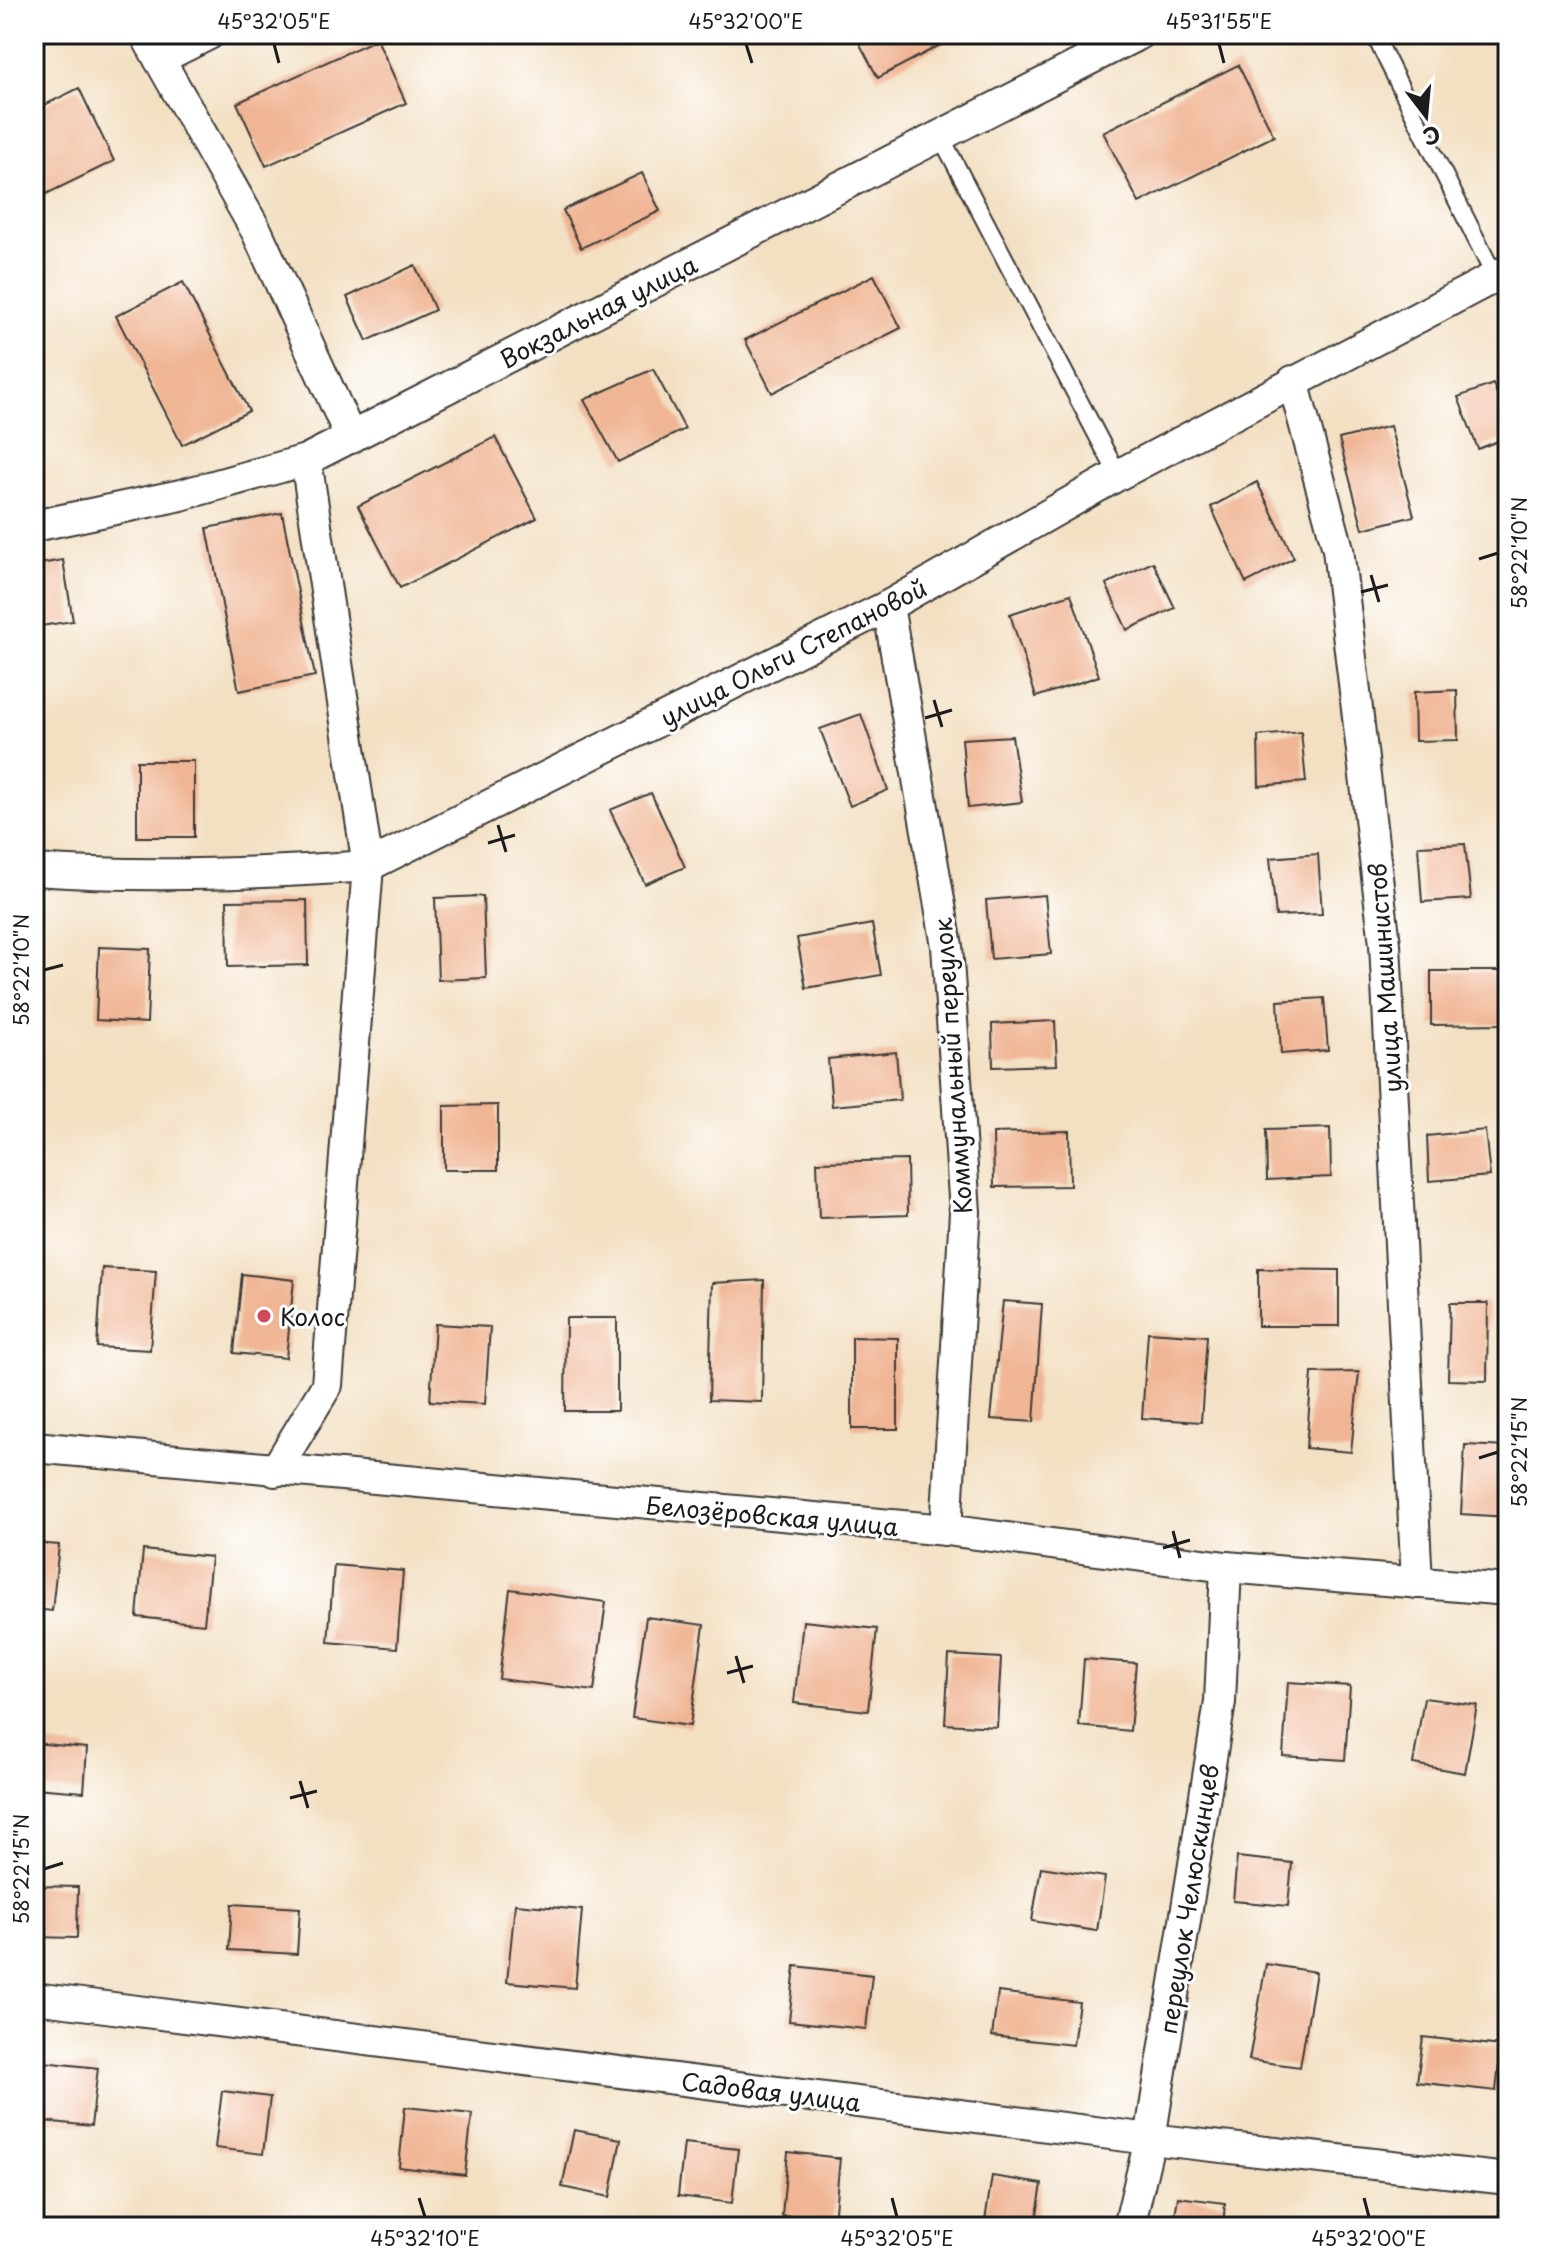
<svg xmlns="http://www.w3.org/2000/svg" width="1542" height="2261" font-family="'Playpen Sans',sans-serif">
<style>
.building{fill:#f0b594}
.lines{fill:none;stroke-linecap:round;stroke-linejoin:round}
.lane-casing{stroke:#3c3935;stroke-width:20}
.street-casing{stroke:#3c3935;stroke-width:34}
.lane{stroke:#fff;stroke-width:16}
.street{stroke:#fff;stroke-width:30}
.ticks{fill:none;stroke:#1c1c1c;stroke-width:3}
.poi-dot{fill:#d1495b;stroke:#fff;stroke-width:3}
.labels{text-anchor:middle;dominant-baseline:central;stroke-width:6;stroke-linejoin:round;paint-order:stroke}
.street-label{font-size:24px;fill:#1c1c1c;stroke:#fff}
.poi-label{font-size:24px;fill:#1c1c1c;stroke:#fff;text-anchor:start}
.neatline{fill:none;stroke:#1c1c1c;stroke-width:3}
.ticks-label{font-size:20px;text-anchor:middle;fill:#1c1c1c}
</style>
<rect width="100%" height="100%" fill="#fff"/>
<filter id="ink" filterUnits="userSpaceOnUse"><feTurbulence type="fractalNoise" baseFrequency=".0125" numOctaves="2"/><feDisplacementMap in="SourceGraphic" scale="16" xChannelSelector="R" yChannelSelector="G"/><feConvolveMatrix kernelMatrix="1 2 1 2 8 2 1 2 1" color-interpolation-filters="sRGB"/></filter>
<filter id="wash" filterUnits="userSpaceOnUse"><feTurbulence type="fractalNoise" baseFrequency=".006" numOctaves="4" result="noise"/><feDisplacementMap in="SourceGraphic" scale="32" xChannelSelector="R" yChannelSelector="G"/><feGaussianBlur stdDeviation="1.8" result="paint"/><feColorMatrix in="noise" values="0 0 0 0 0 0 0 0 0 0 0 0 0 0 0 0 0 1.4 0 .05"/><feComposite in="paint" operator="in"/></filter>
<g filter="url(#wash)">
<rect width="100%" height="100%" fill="#f3e0c3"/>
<g id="blocks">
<!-- building -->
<g class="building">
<polygon points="862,34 961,34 878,78 856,37"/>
<polygon points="377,39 406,103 266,166 237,103"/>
<polygon points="1238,65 1274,136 1139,203 1103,132"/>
<polygon points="79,88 114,161 34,200 34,110"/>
<polygon points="642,173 660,211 581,248 563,210"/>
<polygon points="415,265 435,310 367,341 347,297"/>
<polygon points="874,275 901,328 772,393 745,340"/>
<polygon points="183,282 249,411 182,445 116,316"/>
<polygon points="653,369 685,429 618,462 584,400"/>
<polygon points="1493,384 1508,422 1508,437 1478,449 1458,397"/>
<polygon points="1390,426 1414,516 1363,529 1339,439"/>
<polygon points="495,437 537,518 400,588 358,506"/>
<polygon points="1257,482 1294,558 1246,583 1211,507"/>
<polygon points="282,513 315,676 239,691 207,528"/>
<polygon points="63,560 73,621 34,627 34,565"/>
<polygon points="1153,562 1175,608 1127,630 1106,584"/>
<polygon points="1071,594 1099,676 1036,697 1010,614"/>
<polygon points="1457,690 1458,740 1415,741 1414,692"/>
<polygon points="861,714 888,790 850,806 820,729"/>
<polygon points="1301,732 1306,782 1259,786 1258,736"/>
<polygon points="1012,736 1022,802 968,808 962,739"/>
<rect x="137" y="761" width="57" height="76"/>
<polygon points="651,793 685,867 645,884 610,810"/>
<polygon points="1465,844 1471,899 1422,902 1418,846"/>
<polygon points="1318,854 1322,914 1276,916 1270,858"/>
<polygon points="1045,895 1051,954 991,959 986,900"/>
<polygon points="483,896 486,978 438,980 435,898"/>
<polygon points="307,900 308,965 228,967 227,901"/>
<polygon points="872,924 881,975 806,988 797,938"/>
<polygon points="99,947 150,949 147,1023 96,1020"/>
<polygon points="1431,971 1506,971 1506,1024 1431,1025"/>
<polygon points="1324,998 1328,1050 1281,1054 1278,1001"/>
<polygon points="1055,1021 1057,1065 993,1067 992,1024"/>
<polygon points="896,1052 900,1100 832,1106 828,1059"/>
<polygon points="498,1105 498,1170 444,1170 444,1106"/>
<polygon points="1330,1128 1331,1177 1267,1180 1266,1130"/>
<polygon points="1485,1130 1490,1176 1429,1181 1427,1136"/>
<polygon points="1069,1131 1070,1186 994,1187 993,1133"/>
<polygon points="907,1160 908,1215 819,1218 817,1162"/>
<polygon points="102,1268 156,1271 150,1350 97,1347"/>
<polygon points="1258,1269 1339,1270 1339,1326 1258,1326"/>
<polygon points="242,1274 294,1280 286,1358 234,1353"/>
<polygon points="764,1280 762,1402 709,1400 712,1283"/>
<polygon points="1003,1301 1042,1304 1034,1422 991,1419"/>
<polygon points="1450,1303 1488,1303 1487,1381 1448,1380"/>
<polygon points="566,1318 617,1318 617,1411 565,1411"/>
<polygon points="435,1324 490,1327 485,1404 430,1401"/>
<polygon points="1148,1332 1207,1336 1201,1422 1142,1418"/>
<polygon points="852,1337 898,1338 898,1429 852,1429"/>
<polygon points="1359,1372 1351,1452 1306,1448 1312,1373"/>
<polygon points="1465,1445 1508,1447 1508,1517 1461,1514"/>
<polygon points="34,1543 59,1545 52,1611 34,1609"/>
<polygon points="143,1550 211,1557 204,1624 137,1617"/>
<polygon points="334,1565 403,1571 397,1648 328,1642"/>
<polygon points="510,1589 606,1602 594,1691 499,1679"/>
<polygon points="646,1617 704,1625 690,1726 632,1718"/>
<polygon points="803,1621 877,1629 868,1711 794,1703"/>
<polygon points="949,1655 1001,1658 997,1727 945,1724"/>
<polygon points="1084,1659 1136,1663 1130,1731 1079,1726"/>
<polygon points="1288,1682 1350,1686 1345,1760 1283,1756"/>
<polygon points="1424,1698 1477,1705 1465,1773 1413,1764"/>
<polygon points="34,1743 87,1748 84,1792 34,1788"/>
<polygon points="1237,1857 1292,1863 1288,1906 1233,1901"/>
<polygon points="1041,1867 1105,1877 1097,1931 1032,1921"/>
<polygon points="34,1886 78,1887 77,1938 34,1937"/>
<polygon points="232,1904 300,1908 297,1954 229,1950"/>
<polygon points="515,1904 582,1910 575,1988 507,1982"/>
<polygon points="1266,1964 1316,1972 1300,2067 1249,2060"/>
<polygon points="795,1966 872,1975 866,2029 789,2021"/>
<polygon points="998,1992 1079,2002 1073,2045 992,2036"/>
<polygon points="1423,2037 1501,2046 1496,2091 1417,2082"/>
<polygon points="34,2061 98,2068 91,2126 34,2120"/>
<polygon points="222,2091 270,2097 263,2154 215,2148"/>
<polygon points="405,2107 472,2114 465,2175 399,2167"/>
<polygon points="574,2130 621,2139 610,2197 562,2187"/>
<polygon points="684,2143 738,2149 732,2203 678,2196"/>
<polygon points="788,2152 840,2158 834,2221 782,2216"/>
<polygon points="992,2176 1042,2184 1035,2227 984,2227"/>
<polygon points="1178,2197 1225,2203 1223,2227 1173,2227"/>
<polygon points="1374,2218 1416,2225 1416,2227 1372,2227"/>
</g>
</g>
</g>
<g filter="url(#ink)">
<use href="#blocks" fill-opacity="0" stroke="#3c3935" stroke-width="2"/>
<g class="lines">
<defs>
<g id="lane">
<polyline points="1374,34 1495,277"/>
<polyline points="940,135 1118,475"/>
</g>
<g id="street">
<polyline points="145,34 257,232 351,438"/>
<polyline points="159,59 209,34"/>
<polyline points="1293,381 1338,549 1385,944 1417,1583"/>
<polyline points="34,526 181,495 306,460 1139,34"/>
<polyline points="888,606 947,946 965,1212 946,1530"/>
<path d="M 34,870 C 145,878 257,874 368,866 L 888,606 L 1118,475 L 1508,270"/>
<polyline points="34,1447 946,1530 1226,1567 1508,1590"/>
<polyline points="275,1471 327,1385 368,866 306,460"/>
<polyline points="34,1998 1150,2139 1508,2179"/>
<polyline points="1129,2227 1150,2139 1220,1702 1226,1567"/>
</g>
</defs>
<!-- lane casing -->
<use href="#lane" class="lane-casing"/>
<!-- street casing -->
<use href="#street" class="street-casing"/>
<!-- lane -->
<use href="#lane" class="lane"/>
<!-- street -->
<use href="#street" class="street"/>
</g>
</g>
<!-- ticks -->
<path class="ticks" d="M 274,44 L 279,63M 746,44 L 752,63M 1219,44 L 1224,63M 1479,559 L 1498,553M 1371,575 L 1379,602M 1361,592 L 1388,585M 934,700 L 942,727M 925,718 L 952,710M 498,825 L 506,852M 488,843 L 515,835M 44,970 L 63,965M 1479,1458 L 1498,1452M 1173,1531 L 1180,1558M 1163,1548 L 1190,1540M 736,1656 L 744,1683M 727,1673 L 753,1666M 300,1781 L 308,1808M 290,1798 L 317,1791M 44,1869 L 63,1863M 419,2198 L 425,2217M 892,2198 L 897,2217M 1364,2198 L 1369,2217"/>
<!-- markers -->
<circle class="poi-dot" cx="264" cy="1316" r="8"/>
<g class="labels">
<!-- street labels -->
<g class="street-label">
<text transform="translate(598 311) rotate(-27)">Вокзальная улица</text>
<text transform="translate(793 652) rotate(-27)">улица Ольги Степановой</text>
<text transform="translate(1384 978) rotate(-94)">улица Машинистов</text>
<text transform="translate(952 1066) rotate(-94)">Коммунальный переулок</text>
<text transform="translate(772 1515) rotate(5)">Белозёровская улица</text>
<text transform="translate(1188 1899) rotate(-81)">переулок Челюскинцев</text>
<text transform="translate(771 2091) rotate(7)">Садовая улица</text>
</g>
<!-- poi labels -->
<g class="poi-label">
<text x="280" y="1316">Колос</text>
</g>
</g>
<!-- margin -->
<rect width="1542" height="2261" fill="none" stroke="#fff" stroke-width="88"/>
<!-- north arrow -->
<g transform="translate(1426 116) rotate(164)" stroke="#ffffff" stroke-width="6" paint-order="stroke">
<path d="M0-6L14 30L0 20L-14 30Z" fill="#1c1c1c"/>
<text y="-12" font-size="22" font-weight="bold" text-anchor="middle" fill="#1c1c1c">С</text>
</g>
<rect x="44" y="44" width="1454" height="2173" class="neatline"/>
<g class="ticks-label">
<text x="274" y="29">45°32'05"E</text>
<text x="746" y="29">45°32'00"E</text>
<text x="1219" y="29">45°31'55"E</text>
<text transform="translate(1520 553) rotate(-90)" y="7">58°22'10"N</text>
<text transform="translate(22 970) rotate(-90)" y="7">58°22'10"N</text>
<text transform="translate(1520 1452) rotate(-90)" y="7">58°22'15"N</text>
<text transform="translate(22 1869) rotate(-90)" y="7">58°22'15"N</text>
<text x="425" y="2246">45°32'10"E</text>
<text x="897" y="2246">45°32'05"E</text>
<text x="1369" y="2246">45°32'00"E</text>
</g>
</svg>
